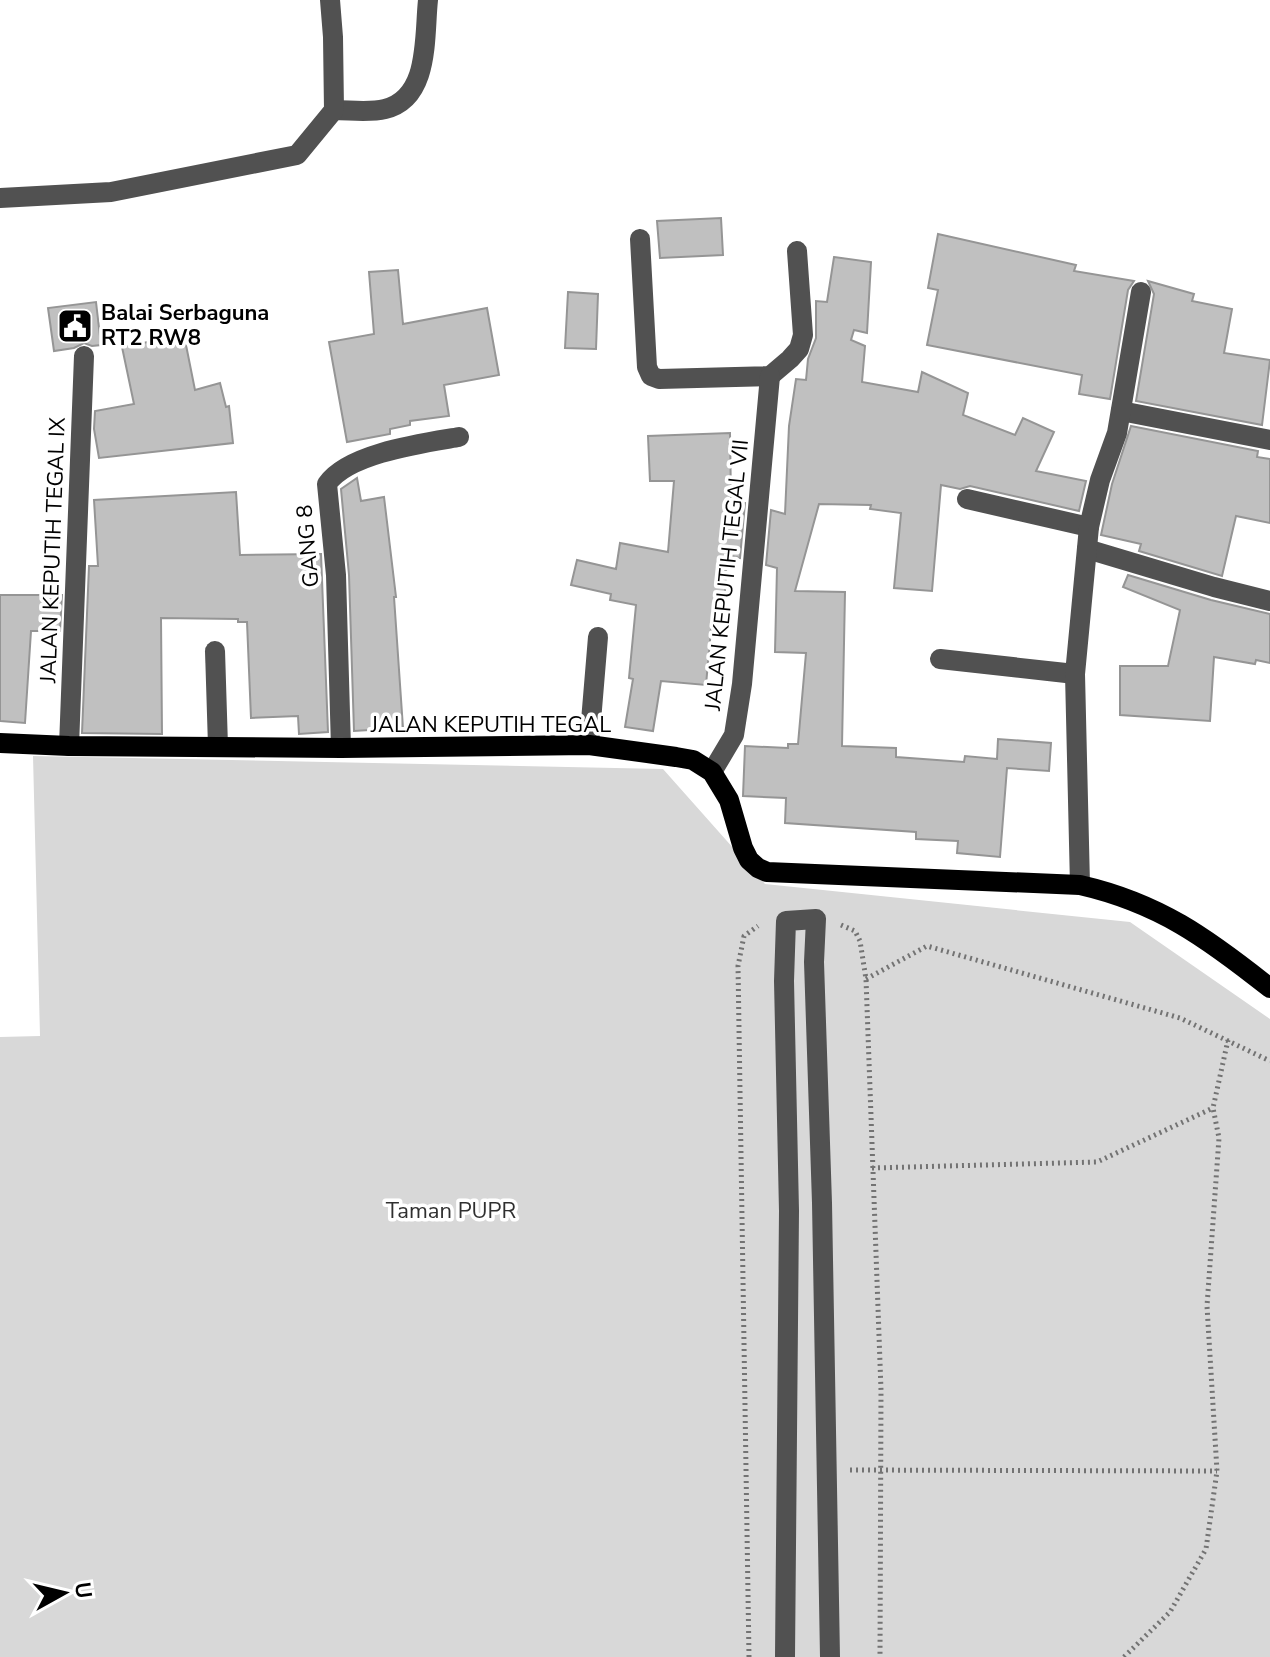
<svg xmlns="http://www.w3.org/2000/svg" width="1270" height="1657" font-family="'Nunito Sans',sans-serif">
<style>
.green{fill:#d8d8d8}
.building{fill:#c0c0c0;stroke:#959595;stroke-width:2}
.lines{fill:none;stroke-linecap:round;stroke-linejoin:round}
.path{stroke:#737373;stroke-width:5;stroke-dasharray:2 4;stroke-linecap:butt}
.minor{stroke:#515151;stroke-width:20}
.major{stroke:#000;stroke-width:20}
.labels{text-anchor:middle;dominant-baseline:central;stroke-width:7;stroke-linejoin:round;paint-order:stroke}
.poi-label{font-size:22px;font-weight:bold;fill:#000;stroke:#fff;text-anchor:start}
.street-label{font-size:22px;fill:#000;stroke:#fff}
.park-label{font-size:22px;fill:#2f2f2f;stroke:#fff}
</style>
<rect width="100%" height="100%" fill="#fff"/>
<!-- green -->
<polygon class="green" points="33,756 663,769 765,884 1130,922 1270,1019 1270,1657 0,1657 0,1037 40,1036"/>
<!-- building -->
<g class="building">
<polygon points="721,218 723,255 660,258 657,221"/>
<polygon points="938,234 1076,265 1074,271 1134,281 1128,290 1110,399 1079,394 1082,375 927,345 938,290 928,288"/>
<polygon points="834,257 871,262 867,333 854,330 851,340 865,346 862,382 918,392 922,372 968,393 963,415 1015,435 1023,418 1054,432 1036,471 1086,481 1079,511 970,486 960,489 941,485 932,591 894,588 901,513 870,509 871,505 819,504 795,591 845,592 842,746 896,748 896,757 964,762 965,756 997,759 998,739 1051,743 1049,771 1007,768 1000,857 957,853 958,841 916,839 916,832 785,823 786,798 743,796 745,746 788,748 788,744 798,744 806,653 775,652 777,568 766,565 771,510 785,514 789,426 796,379 806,380 808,359 816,338 816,301 827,302"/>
<polygon points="398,270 403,324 487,308 499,375 444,385 449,416 410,421 410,425 390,429 390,434 347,442 329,342 374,334 369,272"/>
<polygon points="1148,281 1194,294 1192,301 1232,309 1224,353 1270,360 1262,425 1136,401 1154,294"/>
<polygon points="568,292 598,294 596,349 565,348"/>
<polygon points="96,302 101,345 92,346 84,343 74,348 54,351 48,308"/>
<polygon points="184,335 195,390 220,383 226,407 229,406 233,443 99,458 94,429 95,411 134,404 122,347"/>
<polygon points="1131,426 1258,451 1257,457 1270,459 1270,523 1236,516 1222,576 1139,551 1141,544 1101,535 1112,484"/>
<polygon points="730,433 731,499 745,503 740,558 727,555 724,608 713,607 706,685 661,681 653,731 625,727 633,679 629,678 636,605 610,600 611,594 571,585 577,560 616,569 620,543 668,552 674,481 650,481 648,436"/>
<polygon points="357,478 361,501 384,497 396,597 394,597 403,728 354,731 349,575 341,489"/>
<polygon points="236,492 240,555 321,554 328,732 299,734 298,716 251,718 247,622 238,622 238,619 161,618 162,734 82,733 89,566 98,566 94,500"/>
<polygon points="1128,575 1211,600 1270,614 1270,663 1256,660 1255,664 1214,657 1210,721 1120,715 1120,666 1168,666 1180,610 1123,587"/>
<polygon points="0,595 62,595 60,631 31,631 25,723 0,721"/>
</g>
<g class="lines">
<!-- path -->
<g class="path">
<polyline points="841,925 855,931 860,941 866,979 881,1390 880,1657"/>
<polyline points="866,979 927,946 1180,1018 1270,1061"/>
<polyline points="872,1168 1097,1162 1213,1108"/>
<polyline points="850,1470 1217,1471"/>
<polyline points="749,1657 738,966 744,936 758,926"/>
<polyline points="1124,1657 1170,1612 1206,1549 1217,1471 1207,1306 1219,1138 1213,1108 1228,1040"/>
</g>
<!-- minor -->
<g class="minor">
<path d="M 334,110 C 350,110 369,113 385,109 C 430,98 424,37 428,0"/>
<polyline points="0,198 111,192 297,155 334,110 333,37 330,0"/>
<polyline points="640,239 647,367 651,376 659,379 770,376 790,359 799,349 803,335 797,251"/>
<polyline points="1121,411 1270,440"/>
<polyline points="967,499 1089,527"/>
<polyline points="1087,549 1214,587 1270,601"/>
<polyline points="215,651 218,746"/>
<polyline points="940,659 1075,674"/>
<polyline points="589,745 598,637"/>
<polyline points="69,746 84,356"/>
<path d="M 341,748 L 336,575 L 327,484 C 348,453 424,443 459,437"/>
<polyline points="712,772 734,735 742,684 770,376"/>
<polyline points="1080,885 1075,674 1089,527 1100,480 1117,433 1141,292"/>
<polyline points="785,1657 789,1211 784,981 786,921 816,919 814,962 822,1203 830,1657"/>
</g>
<!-- major -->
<path class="major" d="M 0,743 L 69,746 L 341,748 L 589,745 L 676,757 L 693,760 L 712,772 L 729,800 L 743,848 L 749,860 L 758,868 L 767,872 L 1080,885 C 1159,903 1207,938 1270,988"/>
</g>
<!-- icons -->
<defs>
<symbol id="civic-square" viewBox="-11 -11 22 22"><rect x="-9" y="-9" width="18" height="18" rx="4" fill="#000" stroke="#fff"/><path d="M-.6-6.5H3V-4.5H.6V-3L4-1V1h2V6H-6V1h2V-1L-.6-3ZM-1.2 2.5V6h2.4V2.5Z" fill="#fff"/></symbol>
</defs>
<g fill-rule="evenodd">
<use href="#civic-square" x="55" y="306" width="40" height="40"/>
</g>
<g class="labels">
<!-- poi labels -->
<g class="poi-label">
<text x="101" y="313">Balai Serbaguna<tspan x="101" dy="25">RT2 RW8</tspan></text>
</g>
<!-- street labels -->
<g class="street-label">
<text transform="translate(308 546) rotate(-95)">GANG 8</text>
<text transform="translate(53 550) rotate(-88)">JALAN KEPUTIH TEGAL IX</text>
<text transform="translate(727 575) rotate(-84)">JALAN KEPUTIH TEGAL VII</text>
<text x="491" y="725">JALAN KEPUTIH TEGAL</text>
</g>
<!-- park labels -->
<g class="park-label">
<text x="451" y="1211">Taman PUPR</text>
</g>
</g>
<!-- north arrow -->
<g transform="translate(64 1593) rotate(82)" stroke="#ffffff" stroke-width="6" paint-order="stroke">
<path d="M0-6L14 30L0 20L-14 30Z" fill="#000000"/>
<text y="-12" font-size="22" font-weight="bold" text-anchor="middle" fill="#000000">U</text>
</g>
</svg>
